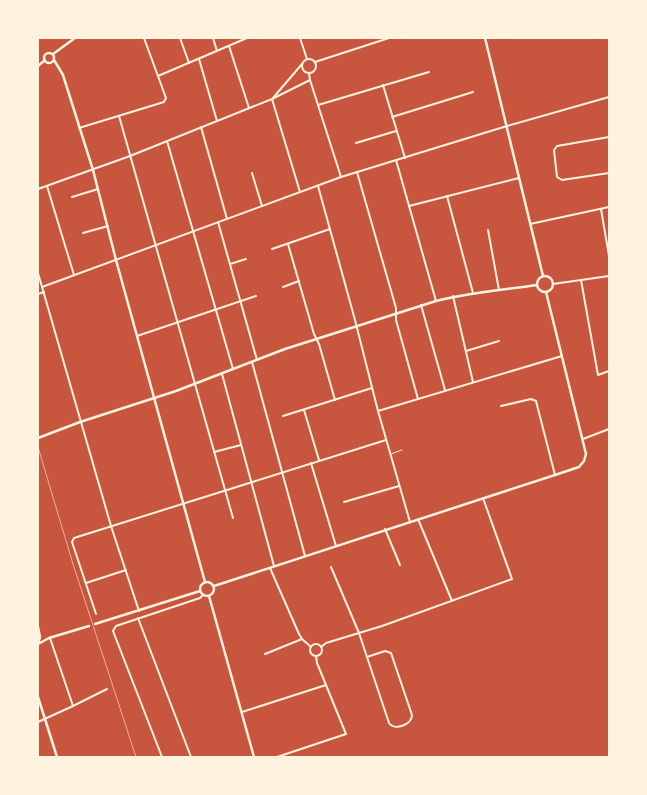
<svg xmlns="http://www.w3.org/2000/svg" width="647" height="795" font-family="'Roboto Condensed',sans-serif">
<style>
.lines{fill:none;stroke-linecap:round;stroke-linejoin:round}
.service{stroke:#fff3e0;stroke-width:1}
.minor{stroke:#fff3e0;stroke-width:2}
.tertiary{stroke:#fff3e0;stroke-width:2.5}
.rail{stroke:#e9b49f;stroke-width:1}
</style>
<rect width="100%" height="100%" fill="#c8553d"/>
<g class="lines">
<!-- service -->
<polyline class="service" points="391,454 402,450"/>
<!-- minor -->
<g class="minor">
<polyline points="180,38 189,63"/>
<polyline points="213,38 217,51"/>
<polyline points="300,38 307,59"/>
<polyline points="229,46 249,108"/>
<polyline points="199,59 217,121"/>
<circle cx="309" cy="66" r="7"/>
<polyline points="315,62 389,38"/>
<polyline points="309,73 310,80 341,177"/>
<polyline points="158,76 247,38"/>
<polyline points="383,85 405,158"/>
<polyline points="273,98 302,64"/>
<polyline points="272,99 300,192"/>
<polyline points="318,105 429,72"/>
<polyline points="119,116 233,518"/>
<polyline points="392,117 473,92"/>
<polyline points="201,127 227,219"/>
<polyline points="79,128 164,102 166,98 144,38"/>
<polyline points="609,137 557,146 554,150 557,177 562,180 609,173"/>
<polyline points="167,141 233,369"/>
<polyline points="356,143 396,131"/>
<polyline points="396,160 436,301"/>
<polyline points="357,172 396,308 396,320 418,399"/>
<polyline points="252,173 262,206"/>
<polyline points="47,186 74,275"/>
<polyline points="318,186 355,320 378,411 410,522"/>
<polyline points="38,189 130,156 272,99 310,80"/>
<polyline points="447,196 473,293"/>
<polyline points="72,197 98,189"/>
<polyline points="409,206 519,178"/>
<polyline points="601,209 609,256"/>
<polyline points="218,222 257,360"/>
<polyline points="530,224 609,207"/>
<polyline points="488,230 499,290"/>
<polyline points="83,233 108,226"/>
<polyline points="288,244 314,334 319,344 335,400"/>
<polyline points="272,249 330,229"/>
<polyline points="230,264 246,259"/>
<polyline points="38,273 111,526 139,611"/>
<polyline points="581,280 598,375 609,371"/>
<polyline points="553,284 609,276"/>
<polyline points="42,287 341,177 507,126 609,97"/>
<polyline points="283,287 299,281"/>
<polyline points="38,294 44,292"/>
<polyline points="453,296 473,382"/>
<polyline points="421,305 445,390"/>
<polyline points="137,336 256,296"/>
<polyline points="466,351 499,341"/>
<polyline points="252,362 305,556"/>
<polyline points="222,374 274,566"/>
<polyline points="501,406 531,399 536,401 555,475"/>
<polyline points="304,410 319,460"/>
<polyline points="378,411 562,356"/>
<polyline points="283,416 372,388"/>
<polyline points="583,439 609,429"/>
<polyline points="214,452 241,445"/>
<polyline points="311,463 336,546"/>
<polyline points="344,502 399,486"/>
<polyline points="418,519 452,601"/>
<polyline points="385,529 400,565"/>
<path d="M 331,567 L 359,633 L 389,723 C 394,731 412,725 412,715 L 391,653 L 385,651 L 367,657"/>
<polyline points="270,568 299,634 302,639 311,647"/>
<polyline points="86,583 126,570"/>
<polyline points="96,614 72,542 74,538 386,440"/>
<polyline points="138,618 191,757"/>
<polyline points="50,638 73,706"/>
<circle cx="316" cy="650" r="6"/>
<polyline points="321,647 326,643 382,626 512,579 483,498"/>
<polyline points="265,654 302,639"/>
<polyline points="242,712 326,685"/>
<polyline points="38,722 73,706 107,689"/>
<polyline points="162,757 113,631 116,626 200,598 203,595"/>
<polyline points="277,757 346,734 317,663 316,656"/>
</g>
<!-- tertiary -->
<g class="tertiary">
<polyline points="485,38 543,276"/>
<circle cx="49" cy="58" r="5"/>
<polyline points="53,54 75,38"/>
<polyline points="54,60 63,75 93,170 116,260 205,582"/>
<polyline points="38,66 45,60"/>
<circle cx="545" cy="284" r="8"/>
<path d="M 38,438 L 80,422 L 176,391 L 285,349 L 436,301 C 469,292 503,290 537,285"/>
<circle cx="207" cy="589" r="7"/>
<polyline points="214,586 555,475 579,467 584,461 586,454 546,292"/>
<polyline points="209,596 254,757"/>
<polyline points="95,624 200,591"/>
<polyline points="38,627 40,637 38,644"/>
<polyline points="38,644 49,638 89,626"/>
<polyline points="38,697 57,757"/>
</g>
<!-- rail -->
<polyline class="rail" points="38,447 73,564 136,757"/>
</g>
<!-- border -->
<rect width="647" height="795" fill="none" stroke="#fff3e0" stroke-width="78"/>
</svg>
